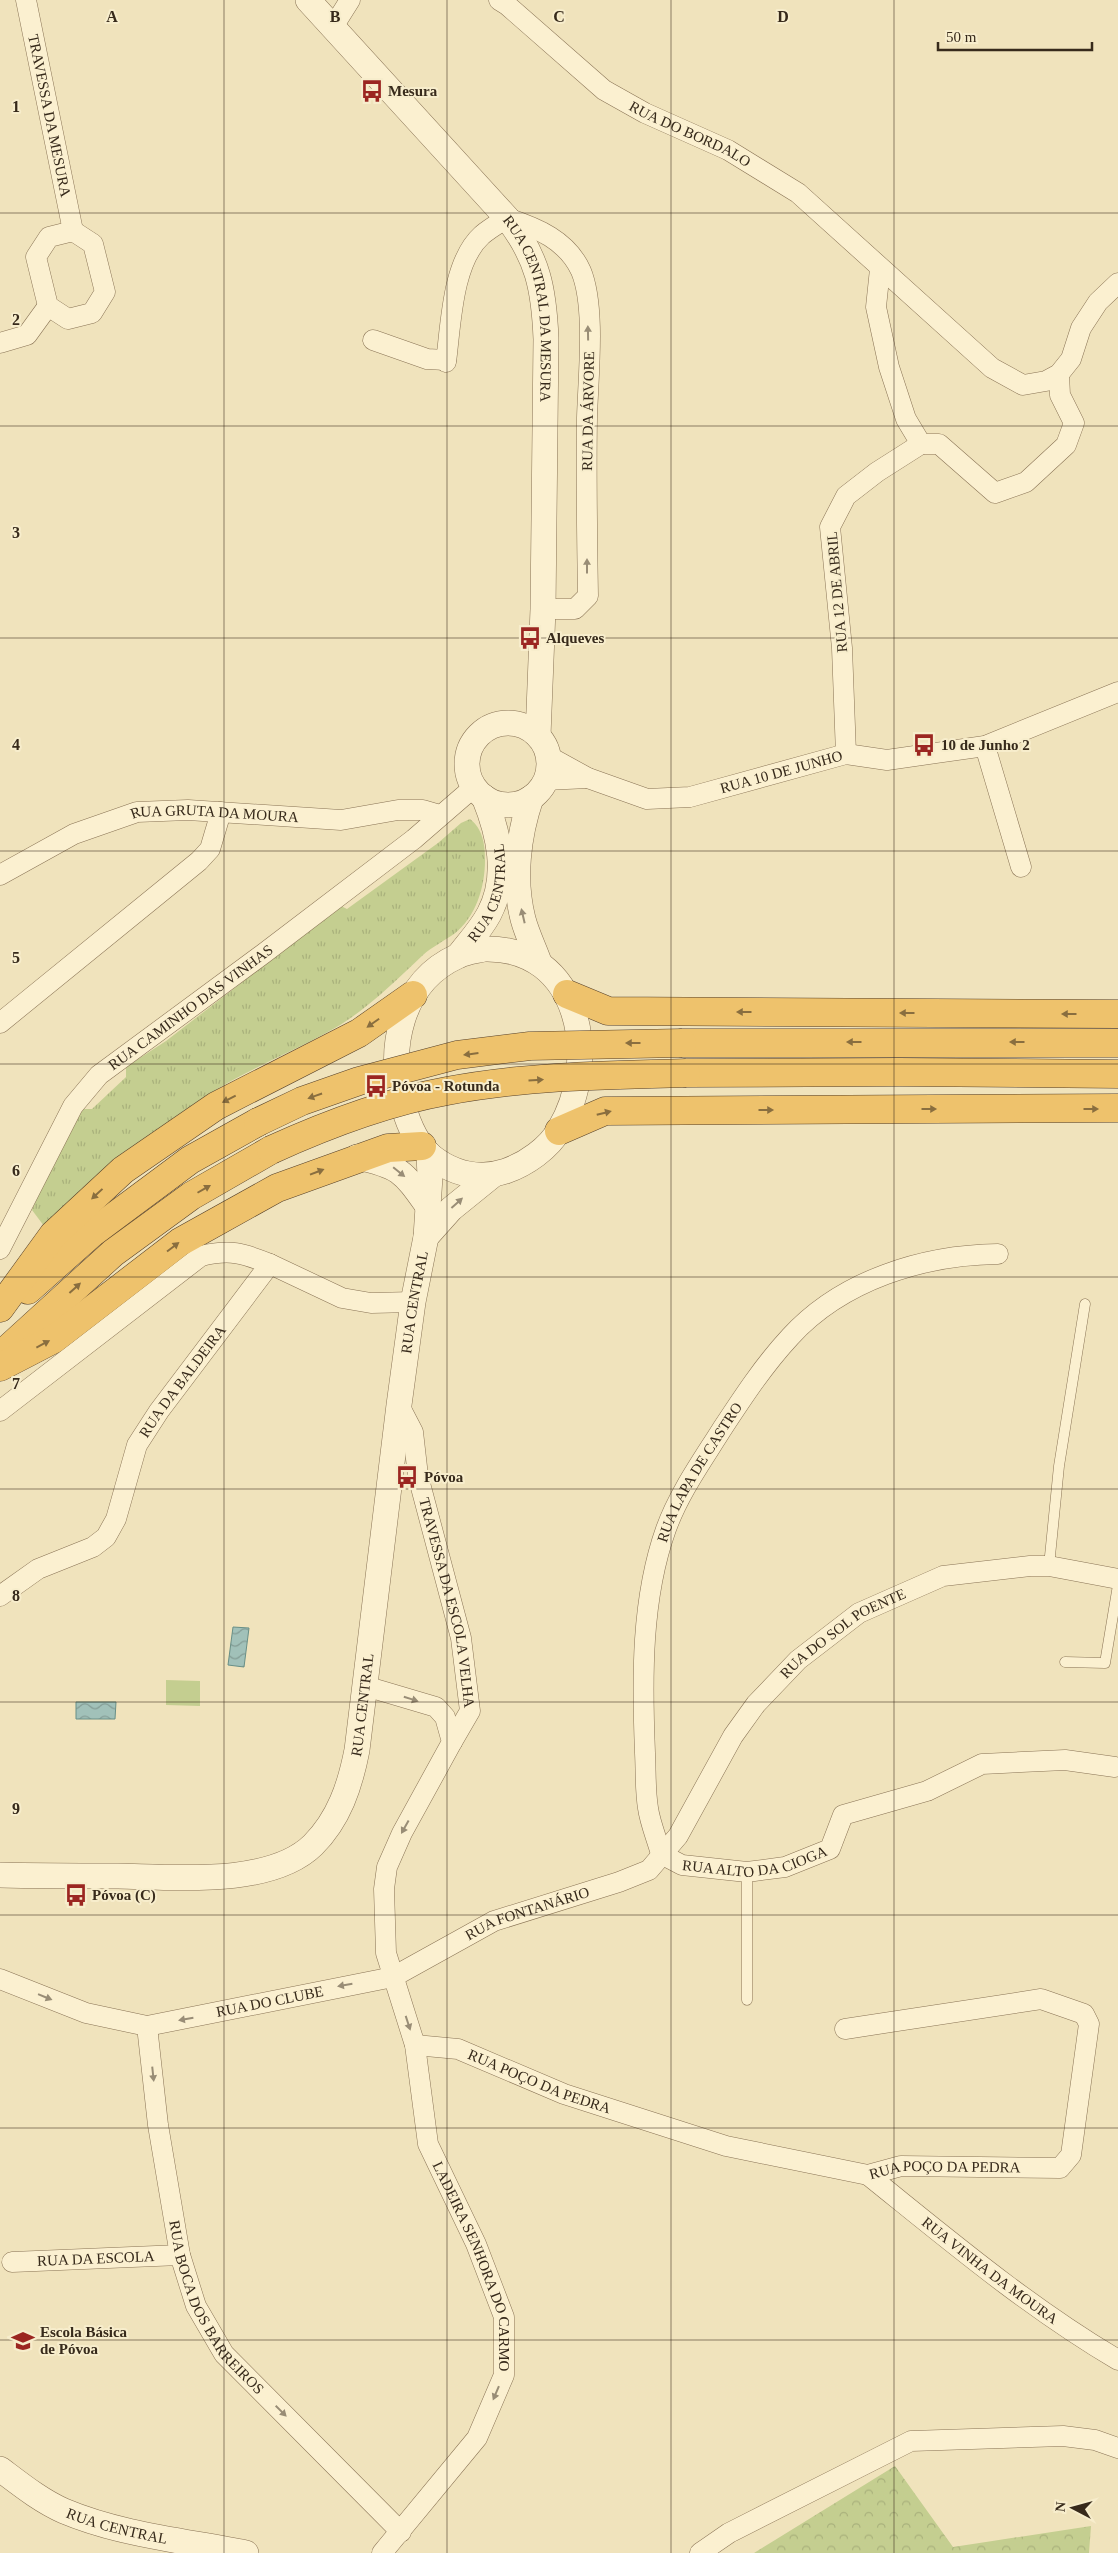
<svg xmlns="http://www.w3.org/2000/svg" width="1118" height="2553" font-family="'Times New Roman',serif">
<style>
.grass{fill:url(#grass-tufts)}
.forest{fill:url(#forest-crowns)}
.park{fill:#c4ce90}
.water{fill:url(#water-waves);stroke:#688f87}
.lines{fill:none;stroke-linecap:round;stroke-linejoin:round}
.service-casing{stroke:#897355;stroke-width:11}
.minor-casing{stroke:#897355;stroke-width:21}
.tertiary-casing{stroke:#897355;stroke-width:26}
.trunk-casing{stroke:#56402a;stroke-width:29}
.service{stroke:#fbf0d0;stroke-width:10}
.minor{stroke:#fbf0d0;stroke-width:20}
.tertiary{stroke:#fbf0d0;stroke-width:25}
.trunk{stroke:#eec26c;stroke-width:28}
.trunk-bridge-casing{stroke:#56402a;stroke-width:29;stroke-linecap:butt}
.trunk-bridge{stroke:#eec26c;stroke-width:28}
.oneway{fill:#998d76}
.oneway2{fill:#896e3f}
.grid{fill:none;stroke:#372a1b;stroke-width:1;stroke-opacity:0.55}
.labels{text-anchor:middle;dominant-baseline:central;stroke-width:4;stroke-linejoin:round;paint-order:stroke}
.poi-label{font-size:15px;font-weight:bold;fill:#372a1b;stroke:#f7edcc;text-anchor:start}
.street-label{font-size:15px;fill:#372a1b;stroke:#f7edcc}
.grid-label{font-size:16px;text-anchor:middle;font-weight:bold;fill:#372a1b;stroke:#f7edcc;stroke-width:4;stroke-linejoin:round;paint-order:stroke}
</style>
<defs>
<pattern id="grass-tufts" width="24" height="20" patternUnits="userSpaceOnUse" patternTransform="scale(1.25)"><rect width="24" height="20" fill="#c4ce90"/><path d="M3 7l-1-3M5 7V3M7 7l1-3M15 17l-1-3M17 17v-4M19 17l1-3" fill="none" stroke="#a9b17c"/></pattern>
<pattern id="forest-crowns" width="20" height="18" patternUnits="userSpaceOnUse" patternTransform="scale(1.25)"><rect width="20" height="18" fill="#c4ce90"/><path d="M2 6a3 3 0 1 1 6 0M12 15a3 3 0 1 1 6 0" fill="none" stroke="#a9b17c"/></pattern>
<pattern id="water-waves" width="16" height="10" patternUnits="userSpaceOnUse" patternTransform="scale(1.25)"><rect width="16" height="10" fill="#a1c1b9"/><path d="M0 5q4-4 8 0t8 0" fill="none" stroke="#849d96"/></pattern>
</defs>
<rect width="100%" height="100%" fill="#f0e3bc"/>
<!-- grass -->
<path class="grass" d="M 470,819 C 483,829 485,845 485,860 C 485,887 476,917 454,934 C 444,941 432,947 423,955 C 392,984 364,1013 326,1033 C 286,1055 244,1071 206,1096 C 148,1134 97,1180 44,1226 L 32,1210 L 53,1162 L 83,1109 L 92,1109 L 126,1077 L 126,1067 L 166,1041 L 341,906 L 347,909 L 438,843 L 461,823 Z"/>
<!-- forest -->
<polygon class="forest" points="895,2466 953,2547 1091,2526 1089,2553 754,2553"/>
<!-- park -->
<polygon class="park" points="166,1680 200,1681 200,1706 166,1705"/>
<!-- water -->
<g class="water">
<polygon points="233,1627 249,1628 244,1667 228,1665"/>
<polygon points="76,1702 116,1702 115,1719 76,1719"/>
</g>
<g class="lines">
<defs>
<g id="service">
<polyline points="1049,1566 1059,1466 1085,1304"/>
<polyline points="1065,1662 1105,1663 1118,1585"/>
<polyline points="747,1872 747,2000"/>
</g>
<g id="minor">
<path id="s1" d="M 26,0 L 73,231"/>
<path id="s2" d="M 499,0 L 507,5 L 604,90 L 645,113 L 728,150 L 798,193 L 992,368 L 1023,385 L 1046,381 L 1059,374 L 1071,359 L 1081,328 L 1098,302 L 1118,283"/>
<polyline points="333,27 350,0"/>
<polygon points="73,231 93,244 105,292 92,313 68,319 48,306 36,257 49,237"/>
<polyline points="880,269 876,307 889,367 906,419 921,444"/>
<polyline points="373,340 427,359 446,360"/>
<polyline points="0,343 27,335 48,306"/>
<path d="M 446,362 C 451,324 452,262 482,235 C 489,229 499,223 507,218 C 537,228 567,240 581,271 C 596,307 588,378 587,418 C 586,478 587,537 588,596 L 575,609 L 543,609"/>
<polyline points="921,444 939,444 995,493 1026,482 1066,445 1074,423 1060,395 1059,374"/>
<polyline points="985,746 1021,867"/>
<polyline points="846,754 842,648 830,527 846,496 877,472 921,444"/>
<path id="s3" d="M 548,756 L 588,778 L 647,799 L 690,797 L 846,754 L 887,760 L 985,746 L 1118,692"/>
<polyline points="545,780 588,778"/>
<path id="s4" d="M 0,875 L 74,834 L 137,812 L 188,810 L 341,820 L 398,810 L 423,810 L 440,815"/>
<polyline points="0,1023 199,861 210,849 221,812"/>
<path id="s5" d="M 0,1249 L 73,1106 L 99,1075 L 263,954 L 414,839 L 474,787"/>
<path id="s6" d="M 399,1405 L 413,1432 L 418,1476 L 461,1638 L 470,1711 L 452,1742"/>
<path d="M 0,1411 L 201,1256 C 230,1249 243,1253 270,1264"/>
<path id="s7" d="M 0,1596 L 38,1569 L 93,1547 L 106,1537 L 116,1519 L 137,1445 L 159,1411 L 270,1264 L 342,1298 L 371,1303 L 413,1302"/>
<path id="s8" d="M 365,1686 L 436,1707 L 445,1717 L 452,1742 L 402,1833 L 387,1867 L 384,1889 L 386,1953 L 415,2045 L 428,2144 L 476,2244 L 504,2317 L 504,2375 L 477,2438 L 382,2553"/>
<path id="s9" d="M 661,1854 C 657,1839 650,1823 648,1808 C 645,1790 646,1771 645,1753 C 642,1679 641,1599 666,1529 C 679,1493 702,1461 722,1429 C 743,1397 764,1365 790,1337 C 842,1280 923,1255 998,1254"/>
<path id="s10" d="M 661,1854 L 682,1865 L 747,1872 L 785,1867 L 830,1849 L 843,1815 L 927,1791 L 982,1764 L 1065,1760 L 1115,1767"/>
<path id="s11" d="M 0,1979 L 86,2013 L 147,2026 L 393,1977 L 494,1921 L 619,1882 L 649,1870 L 678,1836 L 733,1736 L 756,1704 L 798,1660 L 859,1613 L 943,1576 L 1030,1566 L 1049,1566 L 1118,1579"/>
<path id="s12" d="M 147,2026 L 158,2125 L 180,2255 L 196,2306 L 224,2354 L 401,2532"/>
<path id="s13" d="M 415,2045 L 458,2049 L 564,2094 L 726,2146 L 868,2175 L 901,2166 L 1060,2168 L 1071,2155 L 1089,2024 L 1084,2014 L 1041,1999 L 845,2029"/>
<path id="s14" d="M 868,2175 C 949,2240 1028,2307 1118,2360"/>
<path id="s15" d="M 12,2262 L 180,2255"/>
<polyline points="700,2553 729,2533 911,2441 1063,2436 1095,2440 1118,2448"/>
</g>
<g id="tertiary">
<path id="s16" d="M 308,0 L 507,218 C 538,258 544,289 546,339 L 543,609 L 538,736"/>
<circle cx="508" cy="764" r="41"/>
<path d="M 531,798 C 518,836 513,880 523,919 C 527,934 534,948 539,962"/>
<path d="M 484,949 C 581,946 601,1061 559,1130 C 549,1148 526,1164 506,1171 C 479,1180 454,1174 432,1157 C 416,1144 408,1123 403,1105 C 387,1049 400,982 458,956 C 466,952 476,951 484,949 Z"/>
<path id="s17" d="M 459,955 C 469,942 481,929 489,914 C 509,876 499,834 484,797"/>
<path d="M 357,1157 C 399,1166 403,1171 427,1205"/>
<polyline points="426,1237 451,1209 493,1175"/>
<path id="s18" d="M 0,1875 C 39,1876 79,1876 118,1876 C 173,1877 270,1887 313,1845 C 339,1819 350,1786 357,1750 L 399,1405 L 413,1302 L 426,1237 L 430,1177 L 429,1154"/>
<path id="s19" d="M 0,2469 C 20,2484 41,2501 64,2511 C 121,2535 186,2541 246,2553"/>
</g>
<g id="trunk">
<polyline points="567,994 608,1011 1118,1014"/>
<polyline points="682,1043 1118,1043"/>
<polyline points="686,1073 899,1072 1118,1074"/>
<polyline points="559,1131 605,1111 1118,1108"/>
<polyline points="28,1290 92,1233 190,1160 258,1122"/>
<polyline points="0,1308 53,1235 123,1170 216,1106 359,1033 413,995"/>
<polyline points="0,1356 113,1253 191,1196 271,1150"/>
<polyline points="0,1367 54,1339 180,1242 277,1188 388,1148 422,1146"/>
</g>
</defs>
<!-- service casing -->
<use href="#service" class="service-casing"/>
<!-- minor casing -->
<use href="#minor" class="minor-casing"/>
<!-- tertiary casing -->
<use href="#tertiary" class="tertiary-casing"/>
<!-- trunk casing -->
<use href="#trunk" class="trunk-casing"/>
<!-- service -->
<use href="#service" class="service"/>
<!-- minor -->
<use href="#minor" class="minor"/>
<!-- tertiary -->
<use href="#tertiary" class="tertiary"/>
<!-- trunk -->
<use href="#trunk" class="trunk"/>
<defs>
<g id="trunk-bridge">
<polyline points="258,1122 302,1101 359,1081 457,1055 530,1046 682,1043"/>
<path d="M 271,1150 C 328,1124 386,1102 447,1091 C 525,1076 606,1075 686,1073"/>
</g>
</defs>
<!-- trunk-bridge casing -->
<use href="#trunk-bridge" class="trunk-bridge-casing"/>
<!-- trunk-bridge -->
<use href="#trunk-bridge" class="trunk-bridge"/>
</g>
<!-- one-way arrows -->
<defs><path id="oneway-solid" d="M-6-.8H1V-3.2L6.5 0L1 3.2V.8H-6Z" transform="scale(1.25)"/></defs>
<g class="oneway">
<use href="#oneway-solid" transform="translate(588 333) rotate(-91)"/>
<use href="#oneway-solid" transform="translate(587 566) rotate(-90)"/>
<use href="#oneway-solid" transform="translate(523 916) rotate(-103)"/>
<use href="#oneway-solid" transform="translate(399 1172) rotate(39)"/>
<use href="#oneway-solid" transform="translate(457 1203) rotate(-42)"/>
<use href="#oneway-solid" transform="translate(411 1699) rotate(17)"/>
<use href="#oneway-solid" transform="translate(405 1827) rotate(119)"/>
<use href="#oneway-solid" transform="translate(345 1985) rotate(170)"/>
<use href="#oneway-solid" transform="translate(45 1997) rotate(22)"/>
<use href="#oneway-solid" transform="translate(186 2019) rotate(170)"/>
<use href="#oneway-solid" transform="translate(408 2023) rotate(72)"/>
<use href="#oneway-solid" transform="translate(153 2074) rotate(84)"/>
<use href="#oneway-solid" transform="translate(496 2393) rotate(113)"/>
<use href="#oneway-solid" transform="translate(281 2411) rotate(45)"/>
</g>
<g class="oneway2">
<use href="#oneway-solid" transform="translate(744 1012) rotate(-180)"/>
<use href="#oneway-solid" transform="translate(907 1013) rotate(-180)"/>
<use href="#oneway-solid" transform="translate(1069 1014) rotate(-180)"/>
<use href="#oneway-solid" transform="translate(373 1023) rotate(145)"/>
<use href="#oneway-solid" transform="translate(854 1042) rotate(180)"/>
<use href="#oneway-solid" transform="translate(1017 1042) rotate(-180)"/>
<use href="#oneway-solid" transform="translate(633 1043) rotate(180)"/>
<use href="#oneway-solid" transform="translate(471 1054) rotate(173)"/>
<use href="#oneway-solid" transform="translate(536 1080) rotate(-4)"/>
<use href="#oneway-solid" transform="translate(315 1096) rotate(161)"/>
<use href="#oneway-solid" transform="translate(229 1099) rotate(153)"/>
<use href="#oneway-solid" transform="translate(929 1109)"/>
<use href="#oneway-solid" transform="translate(1091 1109)"/>
<use href="#oneway-solid" transform="translate(766 1110)"/>
<use href="#oneway-solid" transform="translate(604 1113) rotate(-14)"/>
<use href="#oneway-solid" transform="translate(317 1172) rotate(-21)"/>
<use href="#oneway-solid" transform="translate(204 1189) rotate(-30)"/>
<use href="#oneway-solid" transform="translate(97 1194) rotate(137)"/>
<use href="#oneway-solid" transform="translate(173 1247) rotate(-37)"/>
<use href="#oneway-solid" transform="translate(75 1288) rotate(-42)"/>
<use href="#oneway-solid" transform="translate(43 1344) rotate(-28)"/>
</g>
<!-- grid -->
<path class="grid" d="M 224,0 L 224,2553M 447,0 L 447,2553M 671,0 L 671,2553M 894,0 L 894,2553M 0,213 L 1118,213M 0,426 L 1118,426M 0,638 L 1118,638M 0,851 L 1118,851M 0,1064 L 1118,1064M 0,1277 L 1118,1277M 0,1489 L 1118,1489M 0,1702 L 1118,1702M 0,1915 L 1118,1915M 0,2128 L 1118,2128M 0,2340 L 1118,2340"/>
<!-- icons -->
<defs>
<symbol id="bus-bare" viewBox="-9 -9 18 18"><path d="M-5-6H5V4H4V6H2V4H-2V6H-4V4H-5ZM-3.5-4V0h7V-4ZM-3.5 1.2v1.5H-2V1.2ZM2 1.2v1.5H3.5V1.2Z" fill="#9b2621" stroke="#f7edcc" stroke-width="2.5" paint-order="stroke"/></symbol>
<symbol id="school-bare" viewBox="-9 -9 18 18"><path d="M0-5L7-2L0 1L-7-2ZM-4 1L0 2.5L4 1V4Q0 6-4 4Z" fill="#9b2621" stroke="#f7edcc" stroke-width="2.5" paint-order="stroke"/></symbol>
</defs>
<g fill-rule="evenodd">
<use href="#bus-bare" x="356" y="75" width="32" height="32"/>
<use href="#bus-bare" x="514" y="622" width="32" height="32"/>
<use href="#bus-bare" x="908" y="729" width="32" height="32"/>
<use href="#bus-bare" x="360" y="1070" width="32" height="32"/>
<use href="#bus-bare" x="391" y="1461" width="32" height="32"/>
<use href="#bus-bare" x="60" y="1879" width="32" height="32"/>
<use href="#school-bare" x="7" y="2325" width="32" height="32"/>
</g>
<g class="labels">
<!-- poi labels -->
<g class="poi-label">
<text x="388" y="91">Mesura</text>
<text x="546" y="638">Alqueves</text>
<text x="941" y="745">10 de Junho 2</text>
<text x="392" y="1086">Póvoa - Rotunda</text>
<text x="424" y="1477">Póvoa</text>
<text x="92" y="1895">Póvoa (C)</text>
<text x="40" y="2332">Escola Básica<tspan x="40" dy="17">de Póvoa</tspan></text>
</g>
<!-- street labels -->
<g class="street-label">
<text stroke="none"><textPath href="#s1" startOffset="118">TRAVESSA DA MESURA</textPath></text>
<text stroke="none"><textPath href="#s2" startOffset="235">RUA DO BORDALO</textPath></text>
<text stroke="none"><textPath href="#s16" startOffset="391">RUA CENTRAL DA MESURA</textPath></text>
<text transform="translate(588 411) rotate(-89)">RUA DA ÁRVORE</text>
<text transform="translate(837 592) rotate(-95)">RUA 12 DE ABRIL</text>
<text stroke="none"><textPath href="#s3" startOffset="246">RUA 10 DE JUNHO</textPath></text>
<text stroke="none"><textPath href="#s4" startOffset="229">RUA GRUTA DA MOURA</textPath></text>
<text stroke="none"><textPath href="#s17" startOffset="71">RUA CENTRAL</textPath></text>
<text stroke="none"><textPath href="#s5" startOffset="315">RUA CAMINHO DAS VINHAS</textPath></text>
<text stroke="none"><textPath href="#s18" startOffset="878">RUA CENTRAL</textPath></text>
<text stroke="none"><textPath href="#s7" startOffset="298">RUA DA BALDEIRA</textPath></text>
<text stroke="none"><textPath href="#s9" startOffset="395">RUA LAPA DE CASTRO</textPath></text>
<text stroke="none"><textPath href="#s6" startOffset="205">TRAVESSA DA ESCOLA VELHA</textPath></text>
<text stroke="none"><textPath href="#s11" startOffset="996">RUA DO SOL POENTE</textPath></text>
<text stroke="none"><textPath href="#s18" startOffset="472">RUA CENTRAL</textPath></text>
<text stroke="none"><textPath href="#s10" startOffset="98">RUA ALTO DA CIOGA</textPath></text>
<text stroke="none"><textPath href="#s11" startOffset="555">RUA FONTANÁRIO</textPath></text>
<text stroke="none"><textPath href="#s11" startOffset="280">RUA DO CLUBE</textPath></text>
<text stroke="none"><textPath href="#s13" startOffset="131">RUA POÇO DA PEDRA</textPath></text>
<text stroke="none"><textPath href="#s13" startOffset="551">RUA POÇO DA PEDRA</textPath></text>
<text stroke="none"><textPath href="#s15" startOffset="84">RUA DA ESCOLA</textPath></text>
<text stroke="none"><textPath href="#s8" startOffset="669">LADEIRA SENHORA DO CARMO</textPath></text>
<text stroke="none"><textPath href="#s14" startOffset="155">RUA VINHA DA MOURA</textPath></text>
<text stroke="none"><textPath href="#s12" startOffset="295">RUA BOCA DOS BARREIROS</textPath></text>
<text stroke="none"><textPath href="#s19" startOffset="132">RUA CENTRAL</textPath></text>
</g>
</g>
<g class="grid-label">
<text x="112" y="22">A</text>
<text x="335" y="22">B</text>
<text x="559" y="22">C</text>
<text x="783" y="22">D</text>
<text x="16" y="112">1</text>
<text x="16" y="325">2</text>
<text x="16" y="538">3</text>
<text x="16" y="750">4</text>
<text x="16" y="963">5</text>
<text x="16" y="1176">6</text>
<text x="16" y="1389">7</text>
<text x="16" y="1601">8</text>
<text x="16" y="1814">9</text>
</g>
<!-- north arrow -->
<g transform="translate(1073 2508) rotate(276)" stroke="#f7edcc" stroke-width="4" paint-order="stroke">
<path d="M0-4L9 19L0 12L-9 19Z" fill="#372a1b"/>
<text y="-8" font-size="14" font-weight="bold" text-anchor="middle" fill="#372a1b">N</text>
</g>
<!-- scale -->
<path d="M938 42v8h154v-8" fill="none" stroke="#372a1b" stroke-width="2.5"/>
<text x="946" y="42" font-size="15" fill="#372a1b" stroke="#f7edcc" stroke-width="4" paint-order="stroke">50 m</text>
</svg>
